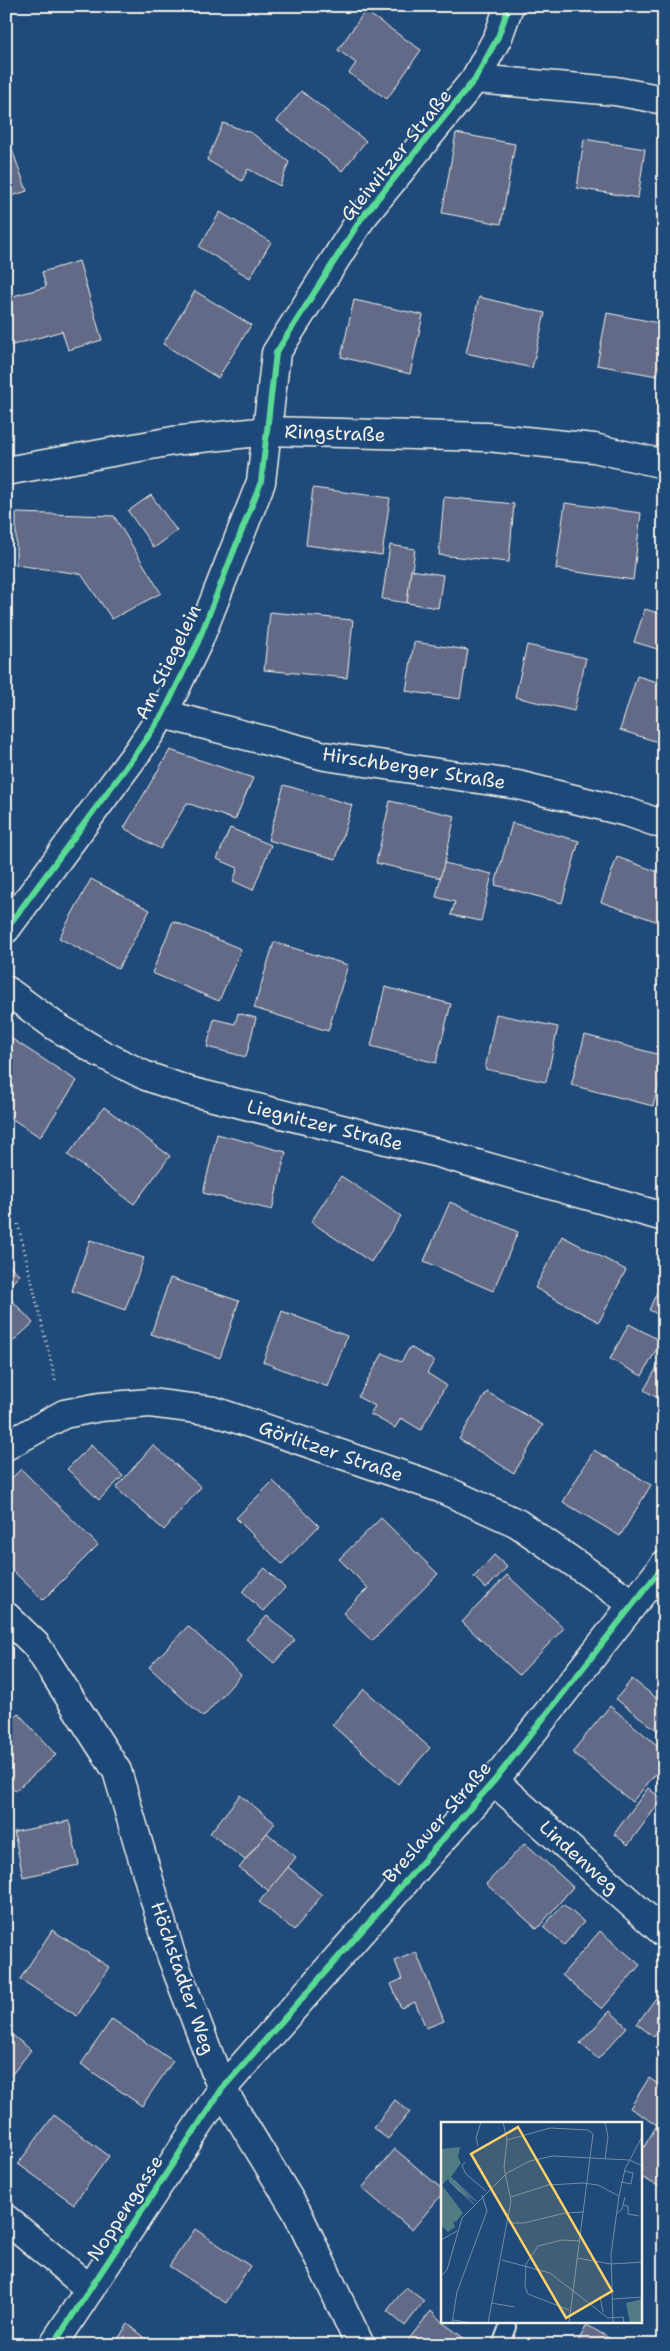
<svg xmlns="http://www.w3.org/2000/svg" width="670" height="2351" font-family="'Shantell Sans',sans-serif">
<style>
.building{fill:#646b87;stroke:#f4f1e8}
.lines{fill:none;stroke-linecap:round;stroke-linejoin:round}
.service-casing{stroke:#f4f1e8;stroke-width:20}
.minor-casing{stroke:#f4f1e8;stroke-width:31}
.tertiary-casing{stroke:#f4f1e8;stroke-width:31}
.path{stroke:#f4f1e8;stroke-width:3;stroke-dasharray:1 4;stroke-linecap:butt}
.service{stroke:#1f4a7a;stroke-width:16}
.minor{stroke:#1f4a7a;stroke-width:28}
.tertiary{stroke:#1f4a7a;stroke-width:28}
.cycleway-casing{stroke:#1f4a7a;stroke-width:9}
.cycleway{stroke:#5adb95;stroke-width:6}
.labels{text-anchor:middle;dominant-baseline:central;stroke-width:4;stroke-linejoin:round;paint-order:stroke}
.street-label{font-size:19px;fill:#f4f1e8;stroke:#1f4a7a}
.inset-road{fill:none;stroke:#748da6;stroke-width:1}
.view{fill:#ffd166;fill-opacity:0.15;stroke:#ffd166;stroke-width:2.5}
.inset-edge{fill:none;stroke:#f4f1e8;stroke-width:2.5}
</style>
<rect width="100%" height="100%" fill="#1f4a7a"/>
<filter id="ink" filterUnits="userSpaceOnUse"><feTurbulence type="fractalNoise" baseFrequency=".02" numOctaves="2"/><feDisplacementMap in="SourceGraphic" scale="10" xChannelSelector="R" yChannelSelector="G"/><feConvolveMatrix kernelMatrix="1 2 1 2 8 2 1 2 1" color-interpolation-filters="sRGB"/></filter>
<g filter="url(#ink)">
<!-- building -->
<g class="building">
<polygon points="365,11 421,50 387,99 349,73 356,63 338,50"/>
<polygon points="301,91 366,141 342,171 277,121"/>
<polygon points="223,123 252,133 289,162 280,186 248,169 242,181 207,160"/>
<polygon points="6,133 27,191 6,198"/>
<polygon points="456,133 515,144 501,224 442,213"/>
<polygon points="584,139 645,149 638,198 577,188"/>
<polygon points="220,212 271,242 250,278 199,247"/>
<polygon points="79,261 102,340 68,350 62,331 6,347 6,298 46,287 42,272"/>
<polygon points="195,291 251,325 218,378 163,344"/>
<polygon points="479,297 545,313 532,368 466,353"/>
<polygon points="354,300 423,315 410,374 341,357"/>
<polygon points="607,313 664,324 664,342 657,376 597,365"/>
<polygon points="313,488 390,498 382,555 306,545"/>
<polygon points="151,495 177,531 154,548 128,511"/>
<polygon points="444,497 514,504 509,562 439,555"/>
<polygon points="565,503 641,513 633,580 556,569"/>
<polygon points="16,513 114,516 161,593 112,619 81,574 16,565"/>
<polygon points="390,545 415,549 407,603 382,599"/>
<polygon points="411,570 443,575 438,608 407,603"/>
<polygon points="645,609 664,615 664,651 634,642"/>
<polygon points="270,612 353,620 347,678 264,670"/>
<polygon points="414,642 468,650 460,699 406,691"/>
<polygon points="527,645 586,658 574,711 515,697"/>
<polygon points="637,676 664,684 664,744 620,730"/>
<polygon points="170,750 253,778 235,820 187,803 160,849 124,828"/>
<polygon points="284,785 352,805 336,859 268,840"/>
<polygon points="390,801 455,816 441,878 376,863"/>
<polygon points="512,823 579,841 562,903 495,885"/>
<polygon points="230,828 271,845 253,890 233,881 238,868 217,859"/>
<polygon points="617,857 664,874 664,924 601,902"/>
<polygon points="444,863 492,874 481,921 451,915 455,902 436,897"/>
<polygon points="91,879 150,910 118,969 59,938"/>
<polygon points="173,921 241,949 219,1001 152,973"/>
<polygon points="274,942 348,965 328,1031 254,1008"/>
<polygon points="385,987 451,1004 436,1063 371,1046"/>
<polygon points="238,1013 256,1018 246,1057 207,1047 214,1019 235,1024"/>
<polygon points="496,1014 558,1027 546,1082 485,1069"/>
<polygon points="6,1035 77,1081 40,1137 6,1115"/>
<polygon points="585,1035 664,1056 664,1065 653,1106 571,1085"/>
<polygon points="104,1107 170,1156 134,1204 68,1155"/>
<polygon points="217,1134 286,1152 272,1210 203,1193"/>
<polygon points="341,1176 401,1216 371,1262 311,1222"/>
<polygon points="450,1202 518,1232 493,1291 424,1261"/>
<polygon points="562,1236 626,1270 599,1322 535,1288"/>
<polygon points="90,1240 144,1258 125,1310 72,1291"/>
<polygon points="6,1262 20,1275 6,1289"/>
<polygon points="664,1276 664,1317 649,1310"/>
<polygon points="170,1278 239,1301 220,1358 151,1334"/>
<polygon points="6,1294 33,1323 6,1348"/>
<polygon points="282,1311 347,1336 328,1387 263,1362"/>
<polygon points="629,1324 661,1341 642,1376 610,1359"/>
<polygon points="410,1347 434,1361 427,1373 446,1385 421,1430 401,1418 395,1428 370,1414 375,1406 358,1397 383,1353 401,1362"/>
<polygon points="660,1362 664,1364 664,1402 644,1390"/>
<polygon points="487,1392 543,1425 514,1473 459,1439"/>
<polygon points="91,1445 123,1476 99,1500 67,1469"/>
<polygon points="153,1445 201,1487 164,1530 116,1488"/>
<polygon points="594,1450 651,1485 620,1536 563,1502"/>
<polygon points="21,1469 98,1545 43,1600 6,1564 6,1484"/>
<polygon points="273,1481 319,1526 282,1564 236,1518"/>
<polygon points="381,1518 438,1574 372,1641 343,1613 368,1588 339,1559"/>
<polygon points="494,1555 507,1567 486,1589 474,1577"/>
<polygon points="265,1568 285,1588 263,1611 242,1592"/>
<polygon points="507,1575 564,1628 519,1675 462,1622"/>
<polygon points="267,1616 295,1640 274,1663 246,1639"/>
<polygon points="188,1626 241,1675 203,1717 149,1667"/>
<polygon points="632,1679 664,1704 664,1723 658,1731 616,1699"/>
<polygon points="364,1689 430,1748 398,1784 332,1725"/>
<polygon points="610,1706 664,1751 664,1764 632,1802 572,1752"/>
<polygon points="18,1713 56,1755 15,1791 6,1781 6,1723"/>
<polygon points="648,1788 662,1799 628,1845 614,1834"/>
<polygon points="240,1795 275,1823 245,1860 210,1833"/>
<polygon points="69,1821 79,1865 23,1877 14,1832"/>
<polygon points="267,1833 296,1857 269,1891 239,1868"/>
<polygon points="525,1843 573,1887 537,1929 486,1884"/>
<polygon points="288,1867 322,1895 294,1930 259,1902"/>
<polygon points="563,1904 584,1922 564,1945 543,1927"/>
<polygon points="52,1930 109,1967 77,2016 20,1979"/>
<polygon points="600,1931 640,1965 602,2009 562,1975"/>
<polygon points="416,1952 444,2021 426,2028 415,2002 401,2008 391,1984 402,1979 395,1961"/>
<polygon points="661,1991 664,1994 664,2024 654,2037 637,2024"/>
<polygon points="610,2011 627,2027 598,2059 580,2043"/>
<polygon points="112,2019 173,2061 142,2106 81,2064"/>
<polygon points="6,2030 31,2050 6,2082"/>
<polygon points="649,2078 664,2088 664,2115 657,2125 630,2108"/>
<polygon points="395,2100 410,2112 388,2139 373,2128"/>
<polygon points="54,2115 109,2156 74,2204 18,2164"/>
<polygon points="657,2125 664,2129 664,2189 641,2177 641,2152"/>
<polygon points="395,2149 442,2189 442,2194 412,2230 362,2188"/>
<polygon points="195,2229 250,2266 226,2303 169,2266"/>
<polygon points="406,2287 424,2301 405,2326 387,2311"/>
<polygon points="431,2311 442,2322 473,2345 404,2345"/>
<polygon points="128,2324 154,2345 114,2345"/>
<polygon points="587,2325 621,2345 576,2345"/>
</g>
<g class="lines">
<defs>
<polyline id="service" points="501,2345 508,2327"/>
<g id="minor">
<polyline points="475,79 615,91 664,100"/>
<polyline points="163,714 325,756 518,785 630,813 664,825"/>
<polyline points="6,929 138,751 163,714 198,642 261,482 276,353 361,219 475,79 498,37 509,6"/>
<polyline points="6,990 55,1026 100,1053 146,1076 189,1091 438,1153 664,1217"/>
<polyline points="6,1446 64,1414 100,1407 150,1403 214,1411 440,1488 517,1523 633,1604"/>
<polyline points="6,1616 36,1645 117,1771 171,1955 222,2089 297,2212 360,2345"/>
<polyline points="494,1781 664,1933"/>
<polyline points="6,2219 90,2289"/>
<polyline points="53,2345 222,2089 494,1781 664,1565"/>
</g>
<polyline id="tertiary" points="6,471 173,441 268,431 487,437 594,448 664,464"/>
</defs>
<!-- service casing -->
<use href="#service" class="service-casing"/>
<!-- minor casing -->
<use href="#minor" class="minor-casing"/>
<!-- tertiary casing -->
<use href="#tertiary" class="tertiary-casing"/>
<!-- path -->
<polyline class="path" points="18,1224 56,1383"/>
<!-- service -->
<use href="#service" class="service"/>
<!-- minor -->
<use href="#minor" class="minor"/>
<!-- tertiary -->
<use href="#tertiary" class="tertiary"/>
<defs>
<g id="cycleway">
<polyline points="6,929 138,751 163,714 198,642 261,482 276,353 361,219 475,79 498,37 509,6"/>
<polyline points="53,2345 222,2089 494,1781 664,1565"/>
</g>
</defs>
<!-- cycleway casing -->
<use href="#cycleway" class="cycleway-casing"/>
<!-- cycleway -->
<use href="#cycleway" class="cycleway"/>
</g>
</g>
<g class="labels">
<!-- street labels -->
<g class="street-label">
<text transform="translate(396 155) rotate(-51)">Gleiwitzer Straße</text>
<text transform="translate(335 433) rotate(2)">Ringstraße</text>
<text transform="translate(168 662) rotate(-64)">Am Stiegelein</text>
<text transform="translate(414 768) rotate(9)">Hirschberger Straße</text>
<text transform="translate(325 1125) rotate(14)">Liegnitzer Straße</text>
<text transform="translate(331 1451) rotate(19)">Görlitzer Straße</text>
<text transform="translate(437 1822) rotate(-49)">Breslauer Straße</text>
<text transform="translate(579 1857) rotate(42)">Lindenweg</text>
<text transform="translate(183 1978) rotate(71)">Höchstadter Weg</text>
<text transform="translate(125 2208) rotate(-57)">Noppengasse</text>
</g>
</g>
<!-- overview -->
<g transform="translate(441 2122)">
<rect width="201" height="201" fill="#1f4a7a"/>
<path d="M 19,25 L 17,35 L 20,41 L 10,55 L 32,78 L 17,69 L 7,57 L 1,63 L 22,91 L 15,100 L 12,99 L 14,105 L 7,110 L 0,103 L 0,27 ZM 201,177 L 201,201 L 189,201 L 185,181 Z" fill="#517c83"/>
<path class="inset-road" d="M 66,18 L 109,6 L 147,8 L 152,12 L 128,201M 37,24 L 35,16 L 40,0M 164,37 L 167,15 L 164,0M 24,40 L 21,44 L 25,52 L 45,69M 13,58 L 35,79M 8,59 L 33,82M 180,60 L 190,62 L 192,51 L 184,49M 70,75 L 107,63 L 142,61 L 157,63 L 178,74M 182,83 L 187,84 L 187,92 L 198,94M 175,92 L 181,87 L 184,75M 68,101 L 83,101 L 124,91 L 143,90M 0,118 L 16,109M 136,136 L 170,142 L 202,140M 61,138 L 109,151 L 167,196 L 182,195 L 183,201M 0,154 L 6,148 L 21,96 L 66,51 L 89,39 L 112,34 L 188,38 L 202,44M 159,174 L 162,190M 171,177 L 202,175M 50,181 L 74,185M 128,188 L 87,172 L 84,165 L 85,142 L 97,124 L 121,118 L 139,119M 12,198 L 31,201M 11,201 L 16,170 L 46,89 L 41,73M 47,201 L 70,79 L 63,46 L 66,18 L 62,0M 172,201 L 170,132 L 178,74 L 184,47 L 202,13"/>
<path class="view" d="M 77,5 L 171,169 L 125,196 L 30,32 Z"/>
<rect width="201" height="201" class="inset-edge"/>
</g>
<!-- margin -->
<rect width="670" height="2351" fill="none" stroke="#1f4a7a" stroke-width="25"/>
<rect x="12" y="12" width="645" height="2326" fill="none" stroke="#f4f1e8" stroke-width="2" filter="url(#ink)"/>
</svg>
